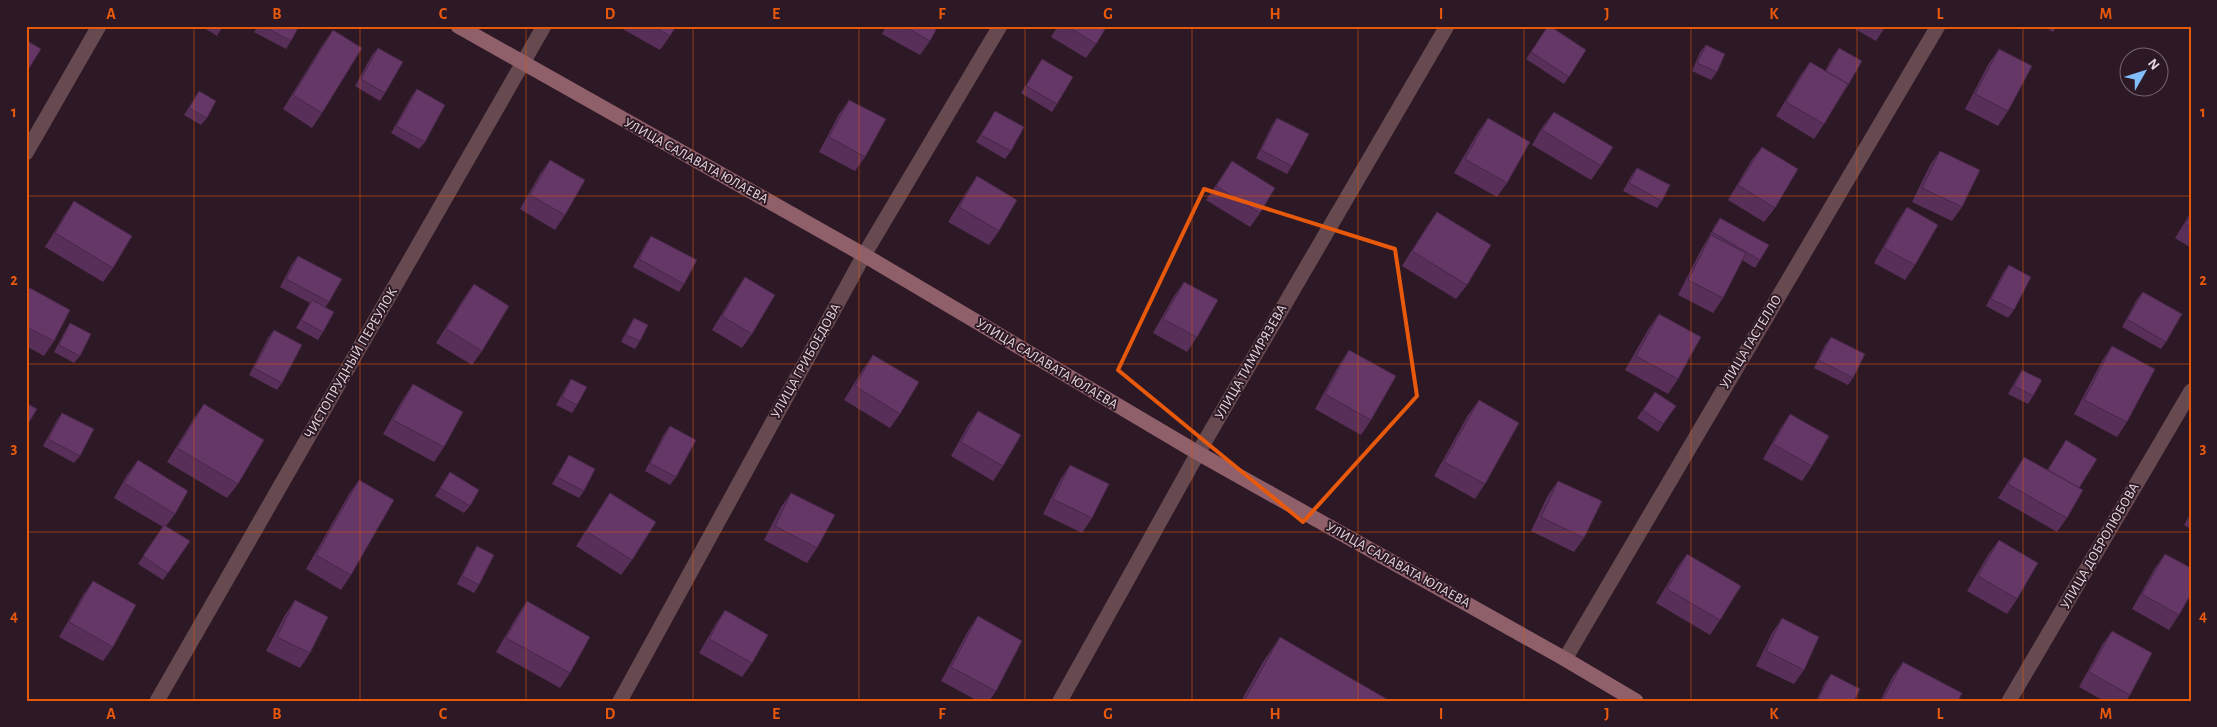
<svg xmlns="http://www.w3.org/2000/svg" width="2217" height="727" font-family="'Alegreya Sans',sans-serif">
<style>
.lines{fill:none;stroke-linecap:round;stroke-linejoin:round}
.street{stroke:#674950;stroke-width:15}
.secondary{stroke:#8f5f6a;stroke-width:15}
.wall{fill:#572f59}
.building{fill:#653767;stroke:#472648}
.marked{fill:none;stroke:#e8590c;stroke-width:4;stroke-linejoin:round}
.grid{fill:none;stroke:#e8590c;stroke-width:1;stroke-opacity:0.55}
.labels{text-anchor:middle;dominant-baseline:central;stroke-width:4;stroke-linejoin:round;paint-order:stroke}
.street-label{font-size:14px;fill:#e6d7de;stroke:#2d1925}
.neatline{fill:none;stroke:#e8590c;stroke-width:2}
.grid-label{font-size:16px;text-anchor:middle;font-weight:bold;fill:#e8590c}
</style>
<rect width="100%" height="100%" fill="#2d1925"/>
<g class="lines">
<!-- street -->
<g class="street">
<polyline points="26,153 99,26"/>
<polyline points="1565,659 1938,26"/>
<polyline points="157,701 544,26"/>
<polyline points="620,701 864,255 1000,26"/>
<polyline points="1060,701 1198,453 1447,26"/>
<polyline points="2009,701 2191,391"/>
</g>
<!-- secondary -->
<polyline class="secondary" points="458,26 864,255 1198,453 1565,659 1636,701"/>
</g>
<!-- wall -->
<g class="wall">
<polygon points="201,26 223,26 217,36"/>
<polygon points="258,26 299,26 291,41 286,49 254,32"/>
<polygon points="620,26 676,26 670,36 660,50 619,27"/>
<polygon points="886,26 938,26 930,41 920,55 882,34"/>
<polygon points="1058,26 1107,26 1096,44 1086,58 1051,37"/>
<polygon points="1548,26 1586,50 1564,84 1526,59"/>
<polygon points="1850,26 1886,26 1876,41"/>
<polygon points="2043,26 2057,26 2053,32"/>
<polygon points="333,30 322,113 312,128 283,109 323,44"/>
<polygon points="1706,45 1717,72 1711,80 1692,71 1700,52"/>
<polygon points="378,48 385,93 380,101 355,86 372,55"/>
<polygon points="1839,48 1847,87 1824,124 1814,139 1776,116 1800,76 1810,62 1825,71 1833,56"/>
<polygon points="1999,49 2008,111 1998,126 1965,109 1989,63"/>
<polygon points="1042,59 1057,104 1052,112 1021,93"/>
<polygon points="417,89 425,142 419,149 391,133 411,97"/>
<polygon points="199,91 207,118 201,125 184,115"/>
<polygon points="849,100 865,157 855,171 819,152 839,114"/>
<polygon points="995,111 1011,151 1005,159 976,142"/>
<polygon points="1554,112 1601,166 1591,180 1532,145 1543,126"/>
<polygon points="1277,118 1292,166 1287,174 1256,158 1272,125"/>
<polygon points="1488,118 1507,183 1497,197 1454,173 1478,132"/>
<polygon points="1762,147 1775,208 1764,222 1728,200 1751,161"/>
<polygon points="1940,151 1962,207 1952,221 1912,202 1930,165"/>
<polygon points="550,160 565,215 555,230 520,209 540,174"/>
<polygon points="1232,161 1260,213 1250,227 1206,200"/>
<polygon points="1637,168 1662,201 1657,208 1623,191 1631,176"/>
<polygon points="977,176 999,231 989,245 948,222 967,191"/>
<polygon points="74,201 113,268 103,282 45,247 64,216"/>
<polygon points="1907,207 1915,265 1905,280 1874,263 1897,222"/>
<polygon points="1437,212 1467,285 1456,299 1402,266 1427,226"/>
<polygon points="2191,212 2191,248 2175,238"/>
<polygon points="1720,218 1760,260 1755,268 1742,260 1723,298 1713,313 1678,295 1701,250 1707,240 1715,225"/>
<polygon points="651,236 684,284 679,292 633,267 646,243"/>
<polygon points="298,256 329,302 325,308 323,332 318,340 296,328 310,303 280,287 292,264"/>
<polygon points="2009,265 2014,310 2008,318 1986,306 2003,273"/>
<polygon points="745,277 752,334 742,348 712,330 735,292"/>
<polygon points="1184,282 1197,337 1187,352 1153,333 1174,296"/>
<polygon points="474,284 482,351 472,365 436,343 464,298"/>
<polygon points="30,288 54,341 44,356 26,346 26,293"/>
<polygon points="2143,292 2166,342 2161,349 2122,327 2137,299"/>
<polygon points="1659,314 1678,379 1668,394 1625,370 1649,328"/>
<polygon points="634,318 640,341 635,349 621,342 629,326"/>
<polygon points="70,323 80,356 74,363 54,352 65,331"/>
<polygon points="274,330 282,383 277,390 249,375 268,338"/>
<polygon points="1831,337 1853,378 1848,385 1814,368 1825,345"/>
<polygon points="2112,346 2127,422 2117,437 2074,414 2102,361"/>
<polygon points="1349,350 1371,420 1361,435 1315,409 1339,365"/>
<polygon points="873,355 900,414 890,428 844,400 863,369"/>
<polygon points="2022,370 2033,396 2028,404 2008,394 2017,378"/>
<polygon points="571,379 577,405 572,413 556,405 566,387"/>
<polygon points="413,384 444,447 434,462 383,434 403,399"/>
<polygon points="1655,392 1676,406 1658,432 1637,418"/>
<polygon points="1479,400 1485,484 1475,499 1434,476 1468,415"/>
<polygon points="204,404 238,484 227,498 167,462 194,418"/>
<polygon points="978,411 1003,466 993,481 951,456 968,425"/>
<polygon points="62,413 80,456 74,463 43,446 57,420"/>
<polygon points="1790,414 1812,466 1802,481 1763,459 1780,429"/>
<polygon points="670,426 676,477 670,485 645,471 664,434"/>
<polygon points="2066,440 2079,488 2067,518 2057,532 1998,498 2014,472 2024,457 2047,470"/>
<polygon points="569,455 584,491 579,498 552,484 564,463"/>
<polygon points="138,460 175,514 166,526 190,541 163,580 138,564 163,527 114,498 127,475"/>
<polygon points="1070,465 1092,518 1082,533 1043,514 1060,480"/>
<polygon points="450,472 470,506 464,513 435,496"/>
<polygon points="359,480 351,575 341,590 306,569 349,494"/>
<polygon points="1558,481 1584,538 1574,552 1531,531 1548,495"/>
<polygon points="610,493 632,560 621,575 576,546 600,508"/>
<polygon points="791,493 817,548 807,563 764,540 781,507"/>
<polygon points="2191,513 2191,529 2184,525"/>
<polygon points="1999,540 2017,599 2007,614 1967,591 1988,555"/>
<polygon points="477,546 479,585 474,593 457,584 472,554"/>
<polygon points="1687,554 1720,620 1710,635 1656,603 1677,568"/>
<polygon points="2165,554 2179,615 2169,630 2132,609 2155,568"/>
<polygon points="93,581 113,647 103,661 59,637 83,595"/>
<polygon points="295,600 310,653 300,668 266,651 285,615"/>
<polygon points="527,601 570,673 560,688 496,652 517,616"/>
<polygon points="725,610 752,663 742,677 699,653 715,625"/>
<polygon points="978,616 996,691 989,701 978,701 941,681 968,631"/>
<polygon points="1782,618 1804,670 1794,684 1756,666 1772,633"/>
<polygon points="2112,631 2130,695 2126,701 2104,701 2079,687 2102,645"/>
<polygon points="1280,637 1390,701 1241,701 1263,662"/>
<polygon points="1903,662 1958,701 1880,701 1893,676"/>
<polygon points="1831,674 1854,701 1816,701 1825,682"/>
</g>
<!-- building -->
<g class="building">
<polygon points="263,26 299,26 291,41"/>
<polygon points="653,26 676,26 670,36"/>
<polygon points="904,26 938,26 930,41"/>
<polygon points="1067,26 1107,26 1096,44"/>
<polygon points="1548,26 1550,26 1586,50 1569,77 1531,52"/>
<polygon points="333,30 362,48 322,113 293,95"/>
<polygon points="26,40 41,49 26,73"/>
<polygon points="1706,45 1725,54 1717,72 1697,63"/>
<polygon points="378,48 403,62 385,93 361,79"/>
<polygon points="1839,48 1862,61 1847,87 1848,84 1826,71"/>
<polygon points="1999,49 2032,66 2008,111 1975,94"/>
<polygon points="1042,59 1073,77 1057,104 1026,86"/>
<polygon points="1810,62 1848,84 1824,124 1786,102"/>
<polygon points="417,89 445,105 425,142 396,126"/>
<polygon points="199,91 216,101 207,118 189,108"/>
<polygon points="849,100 886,119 865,157 829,137"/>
<polygon points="995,111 1024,127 1011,151 981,135"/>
<polygon points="1554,112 1613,147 1601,166 1542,130"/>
<polygon points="1277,118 1309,134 1292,166 1261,150"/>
<polygon points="1488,118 1530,142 1507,183 1465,159"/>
<polygon points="1762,147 1798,169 1775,208 1738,185"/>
<polygon points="1940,151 1980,170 1962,207 1922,188"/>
<polygon points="550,160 585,180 565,215 530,195"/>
<polygon points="1232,161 1275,188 1260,213 1216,186"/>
<polygon points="1637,168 1670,185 1662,201 1629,183"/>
<polygon points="977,176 1017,200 999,231 959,207"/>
<polygon points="74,201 132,236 113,268 55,233"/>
<polygon points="1907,207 1938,225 1915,265 1884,248"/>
<polygon points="1437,212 1491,245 1467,285 1412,251"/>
<polygon points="2191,215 2191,227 2185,224"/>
<polygon points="1720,218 1769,245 1760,260 1712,232"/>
<polygon points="1711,235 1746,253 1723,298 1688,280"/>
<polygon points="651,236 697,260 684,284 639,259"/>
<polygon points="298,256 342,279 329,302 286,279"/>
<polygon points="2009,265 2031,277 2014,310 1991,299"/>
<polygon points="745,277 775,295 752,334 722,316"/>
<polygon points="1184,282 1218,300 1197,337 1163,319"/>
<polygon points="474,284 509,306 482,351 446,329"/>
<polygon points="30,288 70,310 54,341 26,327 26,294"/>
<polygon points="2143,292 2182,314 2166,342 2127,319"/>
<polygon points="312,300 334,312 323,332 301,320"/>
<polygon points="1659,314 1701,337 1678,379 1636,356"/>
<polygon points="634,318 648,325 640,341 626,335"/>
<polygon points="70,323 91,334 80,356 59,345"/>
<polygon points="274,330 302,345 282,383 254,368"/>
<polygon points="1831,337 1865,354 1853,378 1819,360"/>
<polygon points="2112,346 2155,369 2127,422 2084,400"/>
<polygon points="1349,350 1396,376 1371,420 1325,394"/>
<polygon points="873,355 919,382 900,414 855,386"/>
<polygon points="2022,370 2042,380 2033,396 2014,386"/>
<polygon points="571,379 587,387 577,405 562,397"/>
<polygon points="413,384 463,412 444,447 393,420"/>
<polygon points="1655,392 1676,406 1663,424 1643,410"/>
<polygon points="1479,400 1519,423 1485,484 1444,462"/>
<polygon points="26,403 37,409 26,427"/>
<polygon points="204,404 264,440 238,484 177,448"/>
<polygon points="978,411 1021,435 1003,466 961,442"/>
<polygon points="62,413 94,429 80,456 48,439"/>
<polygon points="1790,414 1829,436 1812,466 1773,444"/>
<polygon points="670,426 696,440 676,477 650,463"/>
<polygon points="2066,440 2097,459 2079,488 2048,470"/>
<polygon points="569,455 595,469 584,491 557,477"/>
<polygon points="2024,457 2083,490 2067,518 2008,484"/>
<polygon points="138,460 188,491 175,514 124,483"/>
<polygon points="1070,465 1109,484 1092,518 1053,499"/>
<polygon points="450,472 479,490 470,506 440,488"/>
<polygon points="359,480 394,500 351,575 316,555"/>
<polygon points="1558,481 1602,501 1584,538 1541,517"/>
<polygon points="610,493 656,522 632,560 586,531"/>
<polygon points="791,493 835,515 817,548 775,526"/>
<polygon points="164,525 190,541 168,573 143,556"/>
<polygon points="1999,540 2038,563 2017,599 1978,576"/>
<polygon points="477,546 494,555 479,585 462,576"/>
<polygon points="1687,554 1741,586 1720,620 1667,589"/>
<polygon points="2165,554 2191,568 2191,594 2179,615 2142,594"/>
<polygon points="93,581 136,605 113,647 69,622"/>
<polygon points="295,600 328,617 310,653 277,637"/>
<polygon points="527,601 590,637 570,673 506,638"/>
<polygon points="725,610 768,635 752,663 709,639"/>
<polygon points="978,616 1022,641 996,691 951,667"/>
<polygon points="1782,618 1819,637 1804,670 1766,651"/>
<polygon points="2112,631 2152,653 2130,695 2089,672"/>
<polygon points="1280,637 1390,701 1244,701"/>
<polygon points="1903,662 1962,693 1958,701 1882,701"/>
<polygon points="1831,674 1860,689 1854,701 1817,701"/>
</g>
<!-- marked area -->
<path class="marked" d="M 1204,189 L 1395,249 L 1417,396 L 1303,522 L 1118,370 Z"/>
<!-- grid -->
<path class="grid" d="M 194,26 L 194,701M 360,26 L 360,701M 526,26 L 526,701M 693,26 L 693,701M 859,26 L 859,701M 1025,26 L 1025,701M 1192,26 L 1192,701M 1358,26 L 1358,701M 1524,26 L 1524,701M 1691,26 L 1691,701M 1857,26 L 1857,701M 2023,26 L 2023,701M 26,196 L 2191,196M 26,364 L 2191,364M 26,532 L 2191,532"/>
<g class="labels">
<!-- street labels -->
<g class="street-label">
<text transform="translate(696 161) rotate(29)">УЛИЦА САЛАВАТА ЮЛАЕВА</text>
<text transform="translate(1751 342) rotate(-59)">УЛИЦА ГАСТЕЛЛО</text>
<text transform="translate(806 361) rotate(-61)">УЛИЦА ГРИБОЕДОВА</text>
<text transform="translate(1251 362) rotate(-60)">УЛИЦА ТИМИРЯЗЕВА</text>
<text transform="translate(351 363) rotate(-60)">ЧИСТОПРУДНЫЙ ПЕРЕУЛОК</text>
<text transform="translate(1047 364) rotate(31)">УЛИЦА САЛАВАТА ЮЛАЕВА</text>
<text transform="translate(2100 546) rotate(-60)">УЛИЦА ДОБРОЛЮБОВА</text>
<text transform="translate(1398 565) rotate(29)">УЛИЦА САЛАВАТА ЮЛАЕВА</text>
</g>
</g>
<!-- border -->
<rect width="2217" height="727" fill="none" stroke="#2d1925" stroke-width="55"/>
<!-- north arrow -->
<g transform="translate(2144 72) rotate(51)"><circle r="24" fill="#2d1925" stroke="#77656f"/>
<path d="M0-4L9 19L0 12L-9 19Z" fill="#80bdfa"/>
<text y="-8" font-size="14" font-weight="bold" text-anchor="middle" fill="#e6d7de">N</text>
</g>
<rect x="28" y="28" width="2162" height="672" class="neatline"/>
<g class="grid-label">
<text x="111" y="19">A</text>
<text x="277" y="19">B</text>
<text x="443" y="19">C</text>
<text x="610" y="19">D</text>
<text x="776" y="19">E</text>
<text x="942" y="19">F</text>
<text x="1108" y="19">G</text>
<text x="1275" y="19">H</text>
<text x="1441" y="19">I</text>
<text x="1607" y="19">J</text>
<text x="1774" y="19">K</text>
<text x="1940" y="19">L</text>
<text x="2106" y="19">M</text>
<text x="14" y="117">1</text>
<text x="2203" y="117">1</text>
<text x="14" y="285">2</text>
<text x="2203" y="285">2</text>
<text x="14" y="453">3</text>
<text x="2203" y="453">3</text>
<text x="14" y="621">4</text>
<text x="2203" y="621">4</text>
<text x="111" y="719">A</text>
<text x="277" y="719">B</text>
<text x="443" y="719">C</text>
<text x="610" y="719">D</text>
<text x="776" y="719">E</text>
<text x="942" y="719">F</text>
<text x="1108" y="719">G</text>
<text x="1275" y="719">H</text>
<text x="1441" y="719">I</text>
<text x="1607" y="719">J</text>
<text x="1774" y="719">K</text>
<text x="1940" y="719">L</text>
<text x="2106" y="719">M</text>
</g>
</svg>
